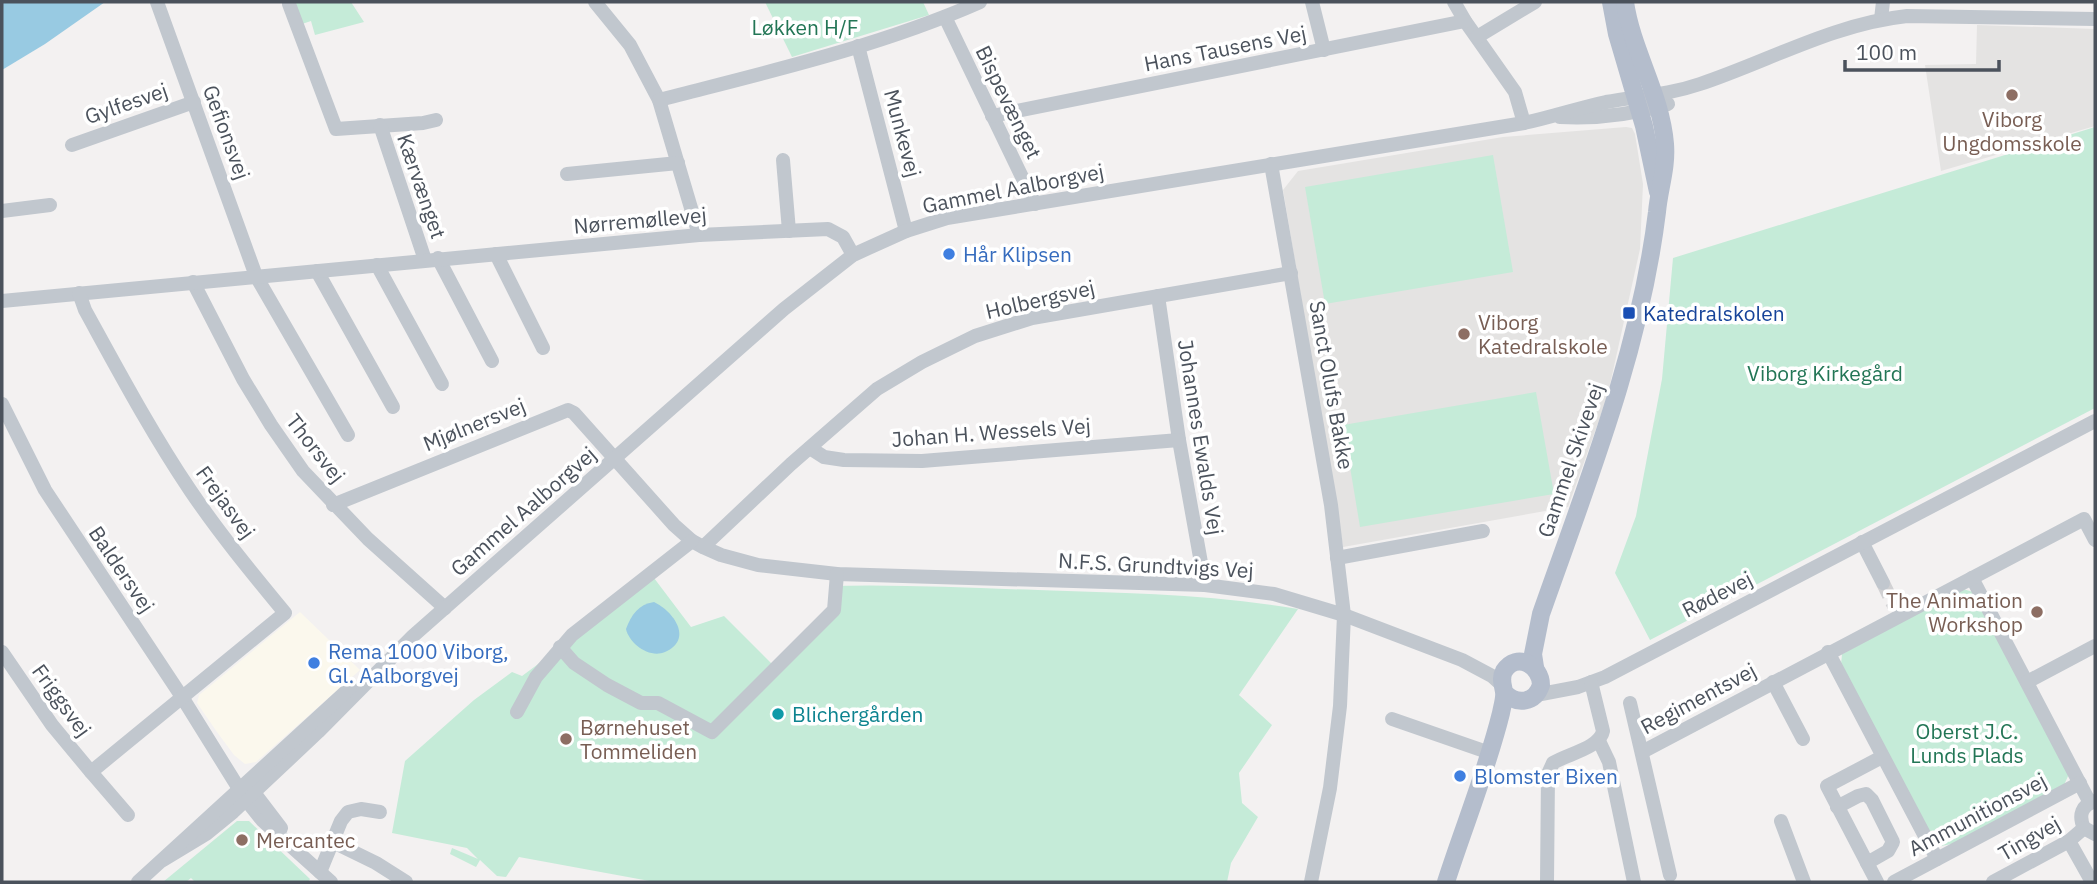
<svg xmlns="http://www.w3.org/2000/svg" width="2097" height="884" font-family="'IBM Plex Sans',sans-serif">
<style>
.commercial{fill:#fbf8ed}
.education{fill:#e4e3e2}
.green{fill:#c5ebd8}
.water{fill:#98cae2}
.lines{fill:none;stroke-linecap:round;stroke-linejoin:round}
.minor-tunnel{stroke:#d1d1d3;stroke-width:14;stroke-dasharray:14 7;stroke-linecap:butt}
.minor{stroke:#c1c7ce;stroke-width:14}
.major{stroke:#b4bdcc;stroke-width:18}
.education-dot{fill:#8d6e63;stroke:#fff;stroke-width:2.5}
.shop-dot{fill:#3f7fe0;stroke:#fff;stroke-width:2.5}
.transit-dot{fill:#1a4fb4;stroke:#fff;stroke-width:2.5}
.culture-dot{fill:#0f9aa8;stroke:#fff;stroke-width:2.5}
.labels{text-anchor:middle;dominant-baseline:central;stroke-width:7;stroke-linejoin:round;paint-order:stroke}
.park-label{font-size:21px;fill:#237656;stroke:#fff}
.street-label{font-size:21px;fill:#4b525c;stroke:#fff}
.education-label{font-size:21px;fill:#785e54;stroke:#fff;text-anchor:start}
.shop-label{font-size:21px;fill:#366cbe;stroke:#fff;text-anchor:start}
.transit-label{font-size:21px;fill:#164399;stroke:#fff;text-anchor:start}
.culture-label{font-size:21px;fill:#0d838f;stroke:#fff;text-anchor:start}
</style>
<rect width="100%" height="100%" fill="#f3f1f1"/>
<!-- commercial -->
<polygon class="commercial" points="300,612 360,670 256,762 245,764 234,755 217,732 197,703 199,695"/>
<!-- education -->
<g class="education">
<polygon points="1977,25 2095,29 2095,126 1941,171 1925,65 1976,64"/>
<polygon points="1626,127 1632,128 1635,134 1643,184 1640,249 1607,398 1568,507 1343,547 1283,190 1298,171 1503,137"/>
</g>
<!-- green -->
<g class="green">
<polygon points="293,2 351,2 364,22 315,35 311,21 302,24"/>
<polygon points="765,2 923,2 929,15 792,57"/>
<polygon points="2095,127 2095,408 1650,640 1615,573 1636,516 1662,379 1673,258"/>
<polygon points="1493,155 1513,272 1325,304 1305,187"/>
<polygon points="1536,392 1554,494 1360,527 1343,425"/>
<path d="M 654,578 L 691,627 L 724,616 L 773,665 L 829,610 L 830,586 C 899,584 968,588 1038,590 C 1125,593 1211,594 1298,609 L 1239,695 L 1272,725 L 1239,773 L 1242,803 L 1258,817 L 1231,863 L 1227,882 L 655,882 L 519,857 L 506,877 L 497,876 L 480,860 L 476,867 L 450,854 L 452,848 L 478,859 L 467,848 L 392,833 L 405,761 L 474,700 L 512,672 L 522,676 Z"/>
<polygon points="1963,589 1973,592 2069,774 2064,785 1952,844 1941,846 1936,844 1841,665 1842,654"/>
<polygon points="237,821 249,821 310,879 308,882 195,882 191,878 186,882 163,882"/>
</g>
<!-- water -->
<g class="water">
<polygon points="2,2 105,2 45,44 2,70"/>
<path d="M 654,602 C 673,611 694,639 665,652 C 649,659 629,643 626,629 C 631,615 639,604 654,602 Z"/>
</g>
<g class="lines">
<!-- minor-tunnel -->
<polyline class="minor-tunnel" points="1883,583 1894,606"/>
<!-- minor -->
<g class="minor">
<polyline points="157,2 256,276 348,435"/>
<polyline points="595,2 630,45 659,100 699,235"/>
<polyline points="1312,2 1324,50"/>
<polyline points="1454,2 1465,21 1515,92 1524,123"/>
<polyline points="289,4 336,129 423,123 436,120"/>
<polyline points="945,17 1035,204"/>
<polyline points="1881,19 1883,2"/>
<polyline points="1477,37 1535,2"/>
<polyline points="858,46 906,231"/>
<path d="M 659,100 C 767,72 878,47 980,2"/>
<polyline points="992,116 1465,21"/>
<path d="M 1560,117 C 1596,119 1634,114 1668,104"/>
<polyline points="380,125 425,260"/>
<polyline points="72,145 194,102"/>
<polyline points="783,160 789,231"/>
<polyline points="1271,164 1331,505 1344,615 1340,706 1330,788 1311,882"/>
<polyline points="567,174 678,163"/>
<polyline points="2,211 50,205"/>
<polyline points="496,254 543,348"/>
<polyline points="438,258 492,361"/>
<polyline points="377,265 442,384"/>
<polyline points="317,271 393,407"/>
<polyline points="193,282 243,379 271,425 303,471 368,539 445,608"/>
<polyline points="1158,296 1179,440 1205,585"/>
<polyline points="2,301 699,235 828,229 843,237 853,255"/>
<polyline points="2,404 45,490 182,697 246,800 262,820 331,882"/>
<polyline points="810,448 824,457 844,460 922,461 1179,440"/>
<polyline points="333,505 568,410 574,413 674,525 692,541 703,547 721,555 758,565 837,574 1205,585 1274,594 1344,615 1462,660 1492,676 1502,685"/>
<polyline points="1862,542 1883,583"/>
<polyline points="703,547 791,464 877,389 922,362 975,336 1032,318 1291,273"/>
<polyline points="1337,558 1483,531"/>
<polyline points="1972,578 2090,803"/>
<polyline points="560,647 574,663 607,685 641,703 658,703 712,732 834,610 837,574"/>
<path d="M 2,652 L 52,725 L 91,772 L 285,613 C 252,573 219,533 190,490 C 151,432 118,370 85,310 L 79,293"/>
<polyline points="1828,652 1937,859"/>
<polyline points="1773,682 1803,739"/>
<polyline points="2027,682 2095,646"/>
<polyline points="1536,695 1578,687 1605,677 2095,421"/>
<polyline points="1630,703 1670,875"/>
<polyline points="517,712 536,677 572,635 692,541"/>
<polyline points="1392,719 1490,753"/>
<polyline points="1599,741 1609,762 1634,882"/>
<polyline points="1642,752 2084,519 2095,540"/>
<polyline points="91,772 128,815"/>
<polyline points="249,786 281,828"/>
<path d="M 2095,801 C 2082,805 2078,815 2084,828 L 2095,834"/>
<polyline points="1837,807 1858,796 1866,794 1872,800 1893,842 1888,851 1867,863"/>
<polyline points="1781,821 1804,882"/>
<polyline points="2069,841 2092,882"/>
<polyline points="333,842 376,863 406,882"/>
<path d="M 163,860 L 206,834 L 233,812 L 318,732 L 413,636 L 784,309 L 853,255 L 906,231 L 947,218 L 1524,123 C 1552,117 1578,108 1606,102 C 1639,96 1668,95 1700,84 C 1769,61 1833,24 1907,16 L 2095,19"/>
<polyline points="320,872 341,821 348,812 361,809 380,812"/>
<polyline points="138,882 350,688"/>
<path d="M 1547,882 L 1548,774 L 1553,763 C 1567,754 1600,748 1603,731 L 1591,682"/>
<polyline points="1877,882 1827,786 1882,757"/>
<polyline points="1894,882 2080,783"/>
<polyline points="1993,882 2069,841 2084,828"/>
</g>
<!-- major -->
<g class="major">
<polyline points="1611,2 1617,34 1644,126 1658,192"/>
<path d="M 1535,667 L 1533,654 L 1541,614 C 1587,483 1640,351 1657,212 C 1659,189 1667,168 1665,144 C 1661,94 1632,51 1625,2"/>
<path d="M 1446,882 C 1464,826 1487,770 1501,713 C 1502,707 1505,698 1504,692 C 1503,684 1500,679 1504,671 C 1517,651 1541,666 1541,685 C 1535,703 1517,706 1504,692"/>
</g>
</g>
<!-- markers -->
<g class="education-dot">
<circle cx="2012" cy="95" r="7"/>
<circle cx="1464" cy="334" r="7"/>
<circle cx="2037" cy="612" r="7"/>
<circle cx="566" cy="739" r="7"/>
<circle cx="242" cy="840" r="7"/>
</g>
<g class="shop-dot">
<circle cx="949" cy="254" r="7"/>
<circle cx="314" cy="663" r="7"/>
<circle cx="1460" cy="776" r="7"/>
</g>
<rect class="transit-dot" x="1622" y="306" width="14" height="14" rx="3.5"/>
<circle class="culture-dot" cx="778" cy="714" r="7"/>
<g class="labels">
<!-- park labels -->
<g class="park-label">
<text x="805" y="27">Løkken H/F</text>
<text x="1825" y="373">Viborg Kirkegård</text>
<text x="1967" y="731">Oberst J.C.<tspan x="1967" dy="24">Lunds Plads</tspan></text>
</g>
<!-- street labels -->
<g class="street-label">
<text transform="translate(1225 48) rotate(-11)">Hans Tausens Vej</text>
<text transform="translate(1009 102) rotate(64)">Bispevænget</text>
<text transform="translate(126 103) rotate(-19)">Gylfesvej</text>
<text transform="translate(227 132) rotate(70)">Gefionsvej</text>
<text transform="translate(903 133) rotate(75)">Munkevej</text>
<text transform="translate(422 186) rotate(71)">Kærvænget</text>
<text transform="translate(1013 188) rotate(-11)">Gammel Aalborgvej</text>
<text transform="translate(640 220) rotate(-5)">Nørremøllevej</text>
<text transform="translate(1040 299) rotate(-13)">Holbergsvej</text>
<text transform="translate(1332 385) rotate(80)">Sanct Olufs Bakke</text>
<text transform="translate(474 424) rotate(-22)">Mjølnersvej</text>
<text transform="translate(991 432) rotate(-4)">Johan H. Wessels Vej</text>
<text transform="translate(1201 437) rotate(81)">Johannes Ewalds Vej</text>
<text transform="translate(316 448) rotate(52)">Thorsvej</text>
<text transform="translate(1570 460) rotate(-71)">Gammel Skivevej</text>
<text transform="translate(226 502) rotate(54)">Frejasvej</text>
<text transform="translate(523 511) rotate(-41)">Gammel Aalborgvej</text>
<text transform="translate(1156 565) rotate(3)">N.F.S. Grundtvigs Vej</text>
<text transform="translate(122 569) rotate(56)">Baldersvej</text>
<text transform="translate(1717 594) rotate(-27)">Rødevej</text>
<text transform="translate(1698 698) rotate(-28)">Regimentsvej</text>
<text transform="translate(62 700) rotate(54)">Friggsvej</text>
<text transform="translate(1977 814) rotate(-28)">Ammunitionsvej</text>
<text transform="translate(2029 838) rotate(-30)">Tingvej</text>
</g>
<!-- education labels -->
<g class="education-label">
<text x="2012" y="119" text-anchor="middle">Viborg<tspan x="2012" dy="24">Ungdomsskole</tspan></text>
<text x="1478" y="322">Viborg<tspan x="1478" dy="24">Katedralskole</tspan></text>
<text x="2023" y="600" text-anchor="end">The Animation<tspan x="2023" dy="24">Workshop</tspan></text>
<text x="580" y="727">Børnehuset<tspan x="580" dy="24">Tommeliden</tspan></text>
<text x="256" y="840">Mercantec</text>
</g>
<!-- shop labels -->
<g class="shop-label">
<text x="963" y="254">Hår Klipsen</text>
<text x="328" y="651">Rema 1000 Viborg,<tspan x="328" dy="24">Gl. Aalborgvej</tspan></text>
<text x="1474" y="776">Blomster Bixen</text>
</g>
<!-- transit labels -->
<g class="transit-label">
<text x="1643" y="313">Katedralskolen</text>
</g>
<!-- culture labels -->
<g class="culture-label">
<text x="792" y="714">Blichergården</text>
</g>
</g>
<!-- border -->
<rect width="2097" height="884" fill="none" stroke="#4b525c" stroke-width="7"/>
<!-- scale -->
<path d="M1845 60v10h154v-10" fill="none" stroke="#4b525c" stroke-width="3.5"/>
<text x="1856" y="60" font-size="21" fill="#4b525c" stroke="#ffffff" stroke-width="5" paint-order="stroke">100 m</text>
</svg>
